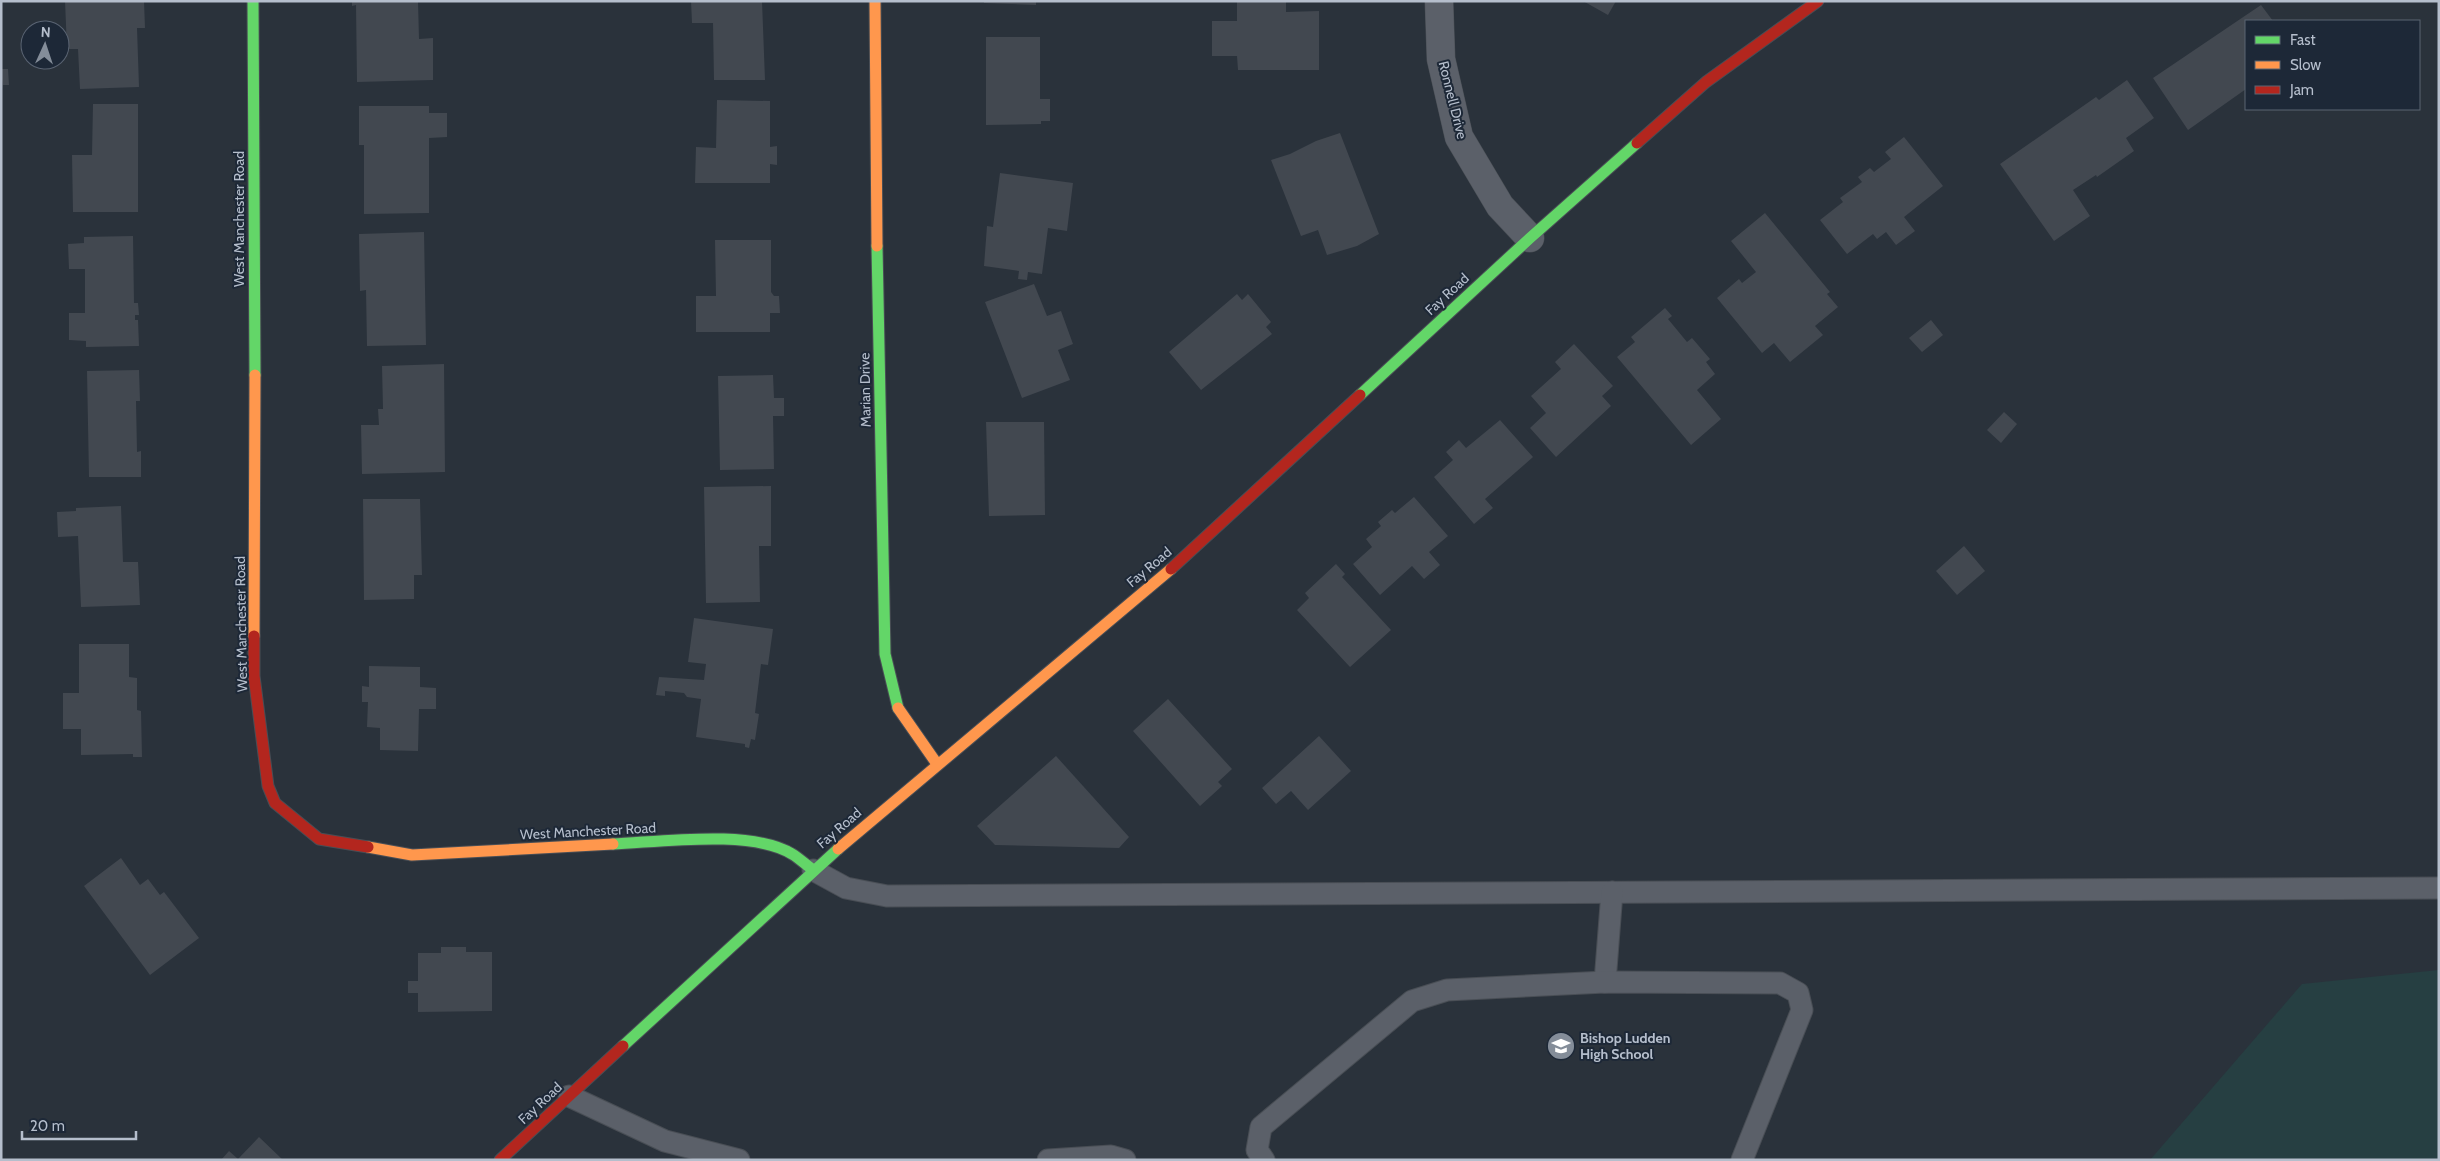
<svg xmlns="http://www.w3.org/2000/svg" width="2440" height="1161" font-family="Cabin,sans-serif">
<style>
.green{fill:#263f42}
.building{fill:#424850}
.lines{fill:none;stroke-linecap:round;stroke-linejoin:round}
.lane-casing{stroke:#494e55;stroke-width:23}
.street-casing{stroke:#494e55;stroke-width:29}
.fast-casing{stroke:#494e55;stroke-width:13}
.slow-casing{stroke:#494e55;stroke-width:13}
.jam-casing{stroke:#494e55;stroke-width:13}
.lane{stroke:#5b6069;stroke-width:21}
.street{stroke:#5b6069;stroke-width:28}
.fast{stroke:#63d668;stroke-width:11}
.slow{stroke:#ff974d;stroke-width:11}
.jam{stroke:#b3261e;stroke-width:11}
.labels{text-anchor:middle;dominant-baseline:central;stroke-width:4;stroke-linejoin:round;paint-order:stroke}
.street-label{font-size:14px;fill:#b5becc;stroke:#1d2837}
.poi-label{font-size:14px;font-weight:bold;fill:#b5becc;stroke:#1d2837;text-anchor:start}
</style>
<rect width="100%" height="100%" fill="#2a323b"/>
<!-- green -->
<polygon class="green" points="2439,970 2439,1160 2150,1160 2302,984"/>
<!-- building -->
<g class="building">
<polygon points="65,1 144,1 145,28 137,28 139,87 80,89 78,49 67,49"/>
<polygon points="352,1 418,1 419,39 433,38 433,80 357,82 356,5 352,6"/>
<polygon points="691,1 762,1 765,80 714,80 713,23 692,23"/>
<polygon points="984,1 1036,1 1036,5 984,3"/>
<polygon points="1237,1 1286,1 1286,12 1319,11 1319,70 1238,70 1237,56 1212,56 1212,21 1237,21"/>
<polygon points="1583,1 1616,1 1608,15"/>
<polygon points="2261,5 2273,21 2246,21 2246,89 2188,130 2153,78"/>
<polygon points="986,37 1040,37 1040,99 1050,99 1050,121 1041,121 1041,124 986,125"/>
<polygon points="1,69 8,69 9,85 3,85 3,89"/>
<polygon points="2127,80 2154,118 2126,138 2134,151 2097,177 2096,175 2073,190 2090,216 2054,241 2000,164 2096,97 2099,100"/>
<polygon points="717,100 770,101 770,147 777,146 777,165 770,164 770,183 695,183 696,147 716,148"/>
<polygon points="93,104 138,104 138,212 73,212 72,155 92,155"/>
<polygon points="359,106 429,106 429,113 447,113 447,137 429,138 429,213 364,214 364,145 359,145"/>
<polygon points="1340,133 1379,234 1357,246 1327,255 1318,230 1301,236 1271,160 1290,154 1316,141"/>
<polygon points="1904,137 1943,186 1904,217 1915,231 1896,245 1886,232 1877,239 1873,234 1847,254 1820,220 1843,202 1840,198 1862,182 1858,177 1870,168 1874,172 1891,159 1885,152"/>
<polygon points="1000,173 1073,183 1067,231 1048,228 1042,274 1028,272 1027,280 1018,279 1019,271 984,266 987,226 993,227"/>
<polygon points="1765,213 1830,292 1827,294 1838,307 1815,326 1823,335 1790,362 1774,343 1762,353 1717,298 1739,279 1742,283 1756,272 1731,241"/>
<polygon points="424,232 426,345 367,346 366,290 360,291 359,234"/>
<polygon points="133,236 134,303 138,303 139,315 135,315 135,320 138,320 139,346 86,347 86,341 69,340 69,313 85,313 85,269 69,269 68,244 84,243 84,237"/>
<polygon points="715,240 771,240 771,292 774,296 779,296 780,313 770,313 770,332 696,332 696,296 716,296"/>
<polygon points="1034,284 1047,316 1061,311 1073,344 1058,350 1070,380 1022,398 985,302"/>
<polygon points="1237,294 1242,300 1248,294 1271,322 1266,327 1272,334 1201,390 1169,352"/>
<polygon points="1665,308 1672,316 1668,319 1687,342 1692,338 1710,359 1706,362 1715,374 1697,390 1721,419 1691,445 1617,357 1635,342 1631,337"/>
<polygon points="1931,320 1943,335 1922,352 1909,338"/>
<polygon points="1574,344 1613,386 1602,396 1611,406 1556,457 1530,428 1546,413 1531,396 1561,369 1555,362"/>
<polygon points="444,364 445,472 362,474 361,425 379,425 378,409 383,409 382,366"/>
<polygon points="139,370 140,401 136,401 137,452 141,451 141,477 89,477 87,371"/>
<polygon points="773,375 774,398 784,398 784,416 773,416 774,469 720,470 718,376"/>
<polygon points="2004,412 2017,424 2001,443 1987,430"/>
<polygon points="1500,420 1533,457 1485,499 1493,508 1474,524 1434,477 1453,460 1446,452 1459,440 1466,448"/>
<polygon points="986,422 1044,422 1045,515 989,516"/>
<polygon points="771,486 771,546 759,546 760,602 706,603 704,487"/>
<polygon points="1414,497 1448,536 1429,552 1440,565 1424,579 1412,566 1380,595 1353,564 1372,547 1366,539 1381,526 1378,522 1392,510 1395,513"/>
<polygon points="363,499 420,499 422,575 414,575 414,599 364,600"/>
<polygon points="121,506 123,562 138,562 140,605 81,607 78,536 58,537 57,512 76,511 76,508"/>
<polygon points="1964,546 1985,571 1957,595 1936,571"/>
<polygon points="1336,564 1345,574 1342,577 1391,630 1350,667 1297,610 1309,598 1305,593"/>
<polygon points="694,618 773,629 768,665 761,664 755,713 759,714 755,740 751,739 749,748 745,747 745,744 696,737 701,699 687,697 684,693 665,691 665,696 656,695 659,677 704,680 706,664 688,662"/>
<polygon points="79,644 129,644 129,677 137,678 137,710 141,711 142,757 133,757 133,754 81,755 81,729 63,729 63,693 79,693"/>
<polygon points="369,666 420,667 420,687 436,688 436,709 419,709 418,751 380,750 380,728 367,727 368,702 362,702 362,686 369,687"/>
<polygon points="1168,699 1232,769 1218,782 1222,786 1200,806 1133,731"/>
<polygon points="1319,736 1351,771 1308,810 1291,791 1276,804 1262,788"/>
<polygon points="1056,756 1129,837 1119,848 995,845 977,826"/>
<polygon points="121,858 140,885 148,879 160,895 164,892 199,938 150,975 84,886"/>
<polygon points="441,947 466,947 466,952 492,952 492,1011 418,1012 418,993 408,993 408,981 418,981 418,953 441,953"/>
<polygon points="259,1137 283,1160 221,1160 229,1151 238,1159"/>
</g>
<g class="lines">
<defs>
<g id="lane">
<polyline points="813,870 846,888 887,896 2439,888"/>
<polyline points="1605,982 1612,892"/>
<polyline points="569,1096 665,1141 739,1160"/>
<polyline points="1048,1160 1111,1156 1125,1160"/>
<polyline points="1264,1160 1257,1150 1261,1127 1412,1001 1447,990 1605,982 1780,983 1798,993 1802,1010 1742,1160"/>
</g>
<polyline id="street" points="1439,1 1441,59 1459,137 1500,206 1530,238"/>
<g id="fast">
<polyline points="253,1 255,375"/>
<polyline points="877,246 885,654 898,708"/>
<polyline points="1360,395 1530,238 1637,143"/>
<path d="M 613,844 C 660,842 752,829 792,854 C 799,858 806,865 813,870"/>
<polyline points="623,1046 838,849"/>
</g>
<g id="slow">
<polyline points="875,1 877,246"/>
<polyline points="254,636 255,375"/>
<polyline points="898,708 937,764"/>
<polyline points="368,847 412,855 613,844"/>
<polyline points="838,849 1171,569"/>
</g>
<g id="jam">
<polyline points="1637,143 1706,82 1818,1"/>
<polyline points="1171,569 1360,395"/>
<polyline points="254,636 254,676 268,786 275,803 319,839 368,847"/>
<polyline points="500,1160 623,1046"/>
</g>
</defs>
<!-- lane casing -->
<use href="#lane" class="lane-casing"/>
<!-- street casing -->
<use href="#street" class="street-casing"/>
<!-- fast casing -->
<use href="#fast" class="fast-casing"/>
<!-- slow casing -->
<use href="#slow" class="slow-casing"/>
<!-- jam casing -->
<use href="#jam" class="jam-casing"/>
<!-- lane -->
<use href="#lane" class="lane"/>
<!-- street -->
<use href="#street" class="street"/>
<!-- fast -->
<use href="#fast" class="fast"/>
<!-- slow -->
<use href="#slow" class="slow"/>
<!-- jam -->
<use href="#jam" class="jam"/>
</g>
<!-- icons -->
<defs>
<symbol id="school-disc" viewBox="-11 -11 22 22"><circle r="9.5" fill="#848d99" stroke="#1d2837"/><path d="M0-5L7-2L0 1L-7-2ZM-4 1L0 2.5L4 1V4Q0 6-4 4Z" fill="#fff"/></symbol>
</defs>
<g fill-rule="evenodd">
<use href="#school-disc" x="1545" y="1030" width="32" height="32"/>
</g>
<g class="labels">
<!-- street labels -->
<g class="street-label">
<text transform="translate(1453 100) rotate(76)">Ronnell Drive</text>
<text transform="translate(239 219) rotate(-90)">West Manchester Road</text>
<text transform="translate(1447 294) rotate(-43)">Fay Road</text>
<text transform="translate(865 390) rotate(-91)">Marian Drive</text>
<text transform="translate(1149 567) rotate(-40)">Fay Road</text>
<text transform="translate(241 624) rotate(-91)">West Manchester Road</text>
<text transform="translate(839 828) rotate(-41)">Fay Road</text>
<text transform="translate(588 831) rotate(-3)">West Manchester Road</text>
<text transform="translate(540 1103) rotate(-43)">Fay Road</text>
</g>
<!-- poi labels -->
<g class="poi-label">
<text x="1580" y="1038">Bishop Ludden<tspan x="1580" dy="16">High School</tspan></text>
</g>
</g>
<!-- border -->
<rect width="2440" height="1161" fill="none" stroke="#b5becc" stroke-width="5"/>
<!-- legend -->
<rect x="2245" y="20" width="175" height="90" fill="#1d2837" stroke="#5a6473"/>
<rect x="2255" y="36" width="25" height="8" fill="#63d668" stroke="#5a6473"/>
<text x="2290" y="45" font-size="15" fill="#b5becc">Fast</text>
<rect x="2255" y="61" width="25" height="8" fill="#ff974d" stroke="#5a6473"/>
<text x="2290" y="70" font-size="15" fill="#b5becc">Slow</text>
<rect x="2255" y="86" width="25" height="8" fill="#b3261e" stroke="#5a6473"/>
<text x="2290" y="95" font-size="15" fill="#b5becc">Jam</text>
<!-- north arrow -->
<g transform="translate(45 45) rotate(3)"><circle r="24" fill="#1d2837" stroke="#5a6473"/>
<path d="M0-4L9 19L0 12L-9 19Z" fill="#848d99"/>
<text y="-8" font-size="14" font-weight="bold" text-anchor="middle" fill="#b5becc">N</text>
</g>
<!-- scale -->
<path d="M22 1131v8h114v-8" fill="none" stroke="#b5becc" stroke-width="2.5"/>
<text x="30" y="1131" font-size="15" fill="#b5becc" stroke="#1d2837" stroke-width="4" paint-order="stroke">20 m</text>
</svg>
